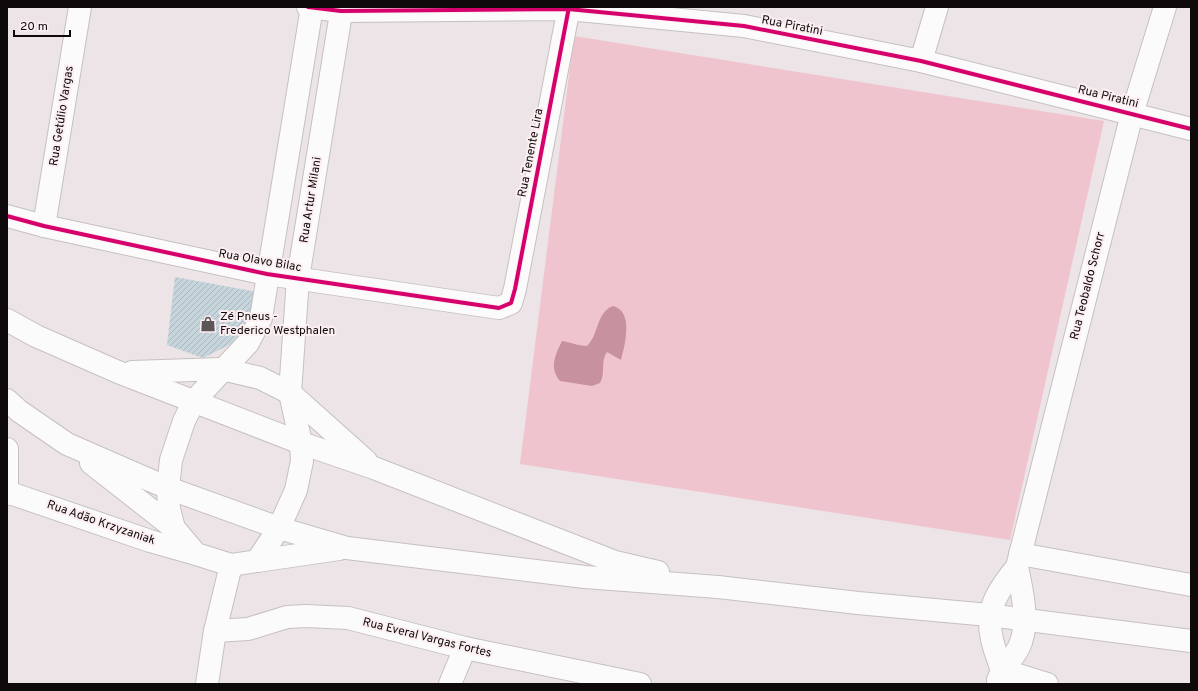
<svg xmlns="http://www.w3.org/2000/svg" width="1198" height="691" font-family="Overpass,sans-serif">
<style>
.grass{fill:#f0c4cf}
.water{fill:#c891a0}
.building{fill:url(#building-hatch)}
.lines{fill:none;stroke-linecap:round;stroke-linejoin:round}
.minor-casing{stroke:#c6c0c1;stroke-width:24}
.major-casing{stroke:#c6c0c1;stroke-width:24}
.highway-casing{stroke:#c6c0c1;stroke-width:24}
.minor{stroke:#fcfbfb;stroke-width:22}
.major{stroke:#fcfbfb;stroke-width:22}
.highway{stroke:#fcfbfb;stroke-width:22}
.cycleway-casing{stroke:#fceef1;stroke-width:6}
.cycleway{stroke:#d6006c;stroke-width:4}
.labels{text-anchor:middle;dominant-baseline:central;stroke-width:4;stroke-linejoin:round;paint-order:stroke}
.street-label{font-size:12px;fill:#0e0a0b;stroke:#fceef1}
.poi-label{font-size:12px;fill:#0e0a0b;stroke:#fceef1;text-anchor:start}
</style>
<defs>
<pattern id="building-hatch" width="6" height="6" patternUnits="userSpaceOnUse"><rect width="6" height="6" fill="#c6d5db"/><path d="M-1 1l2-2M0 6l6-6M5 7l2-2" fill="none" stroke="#a9b6bb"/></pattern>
</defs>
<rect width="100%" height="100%" fill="#ece4e6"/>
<!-- grass -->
<polygon class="grass" points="574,36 1104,121 1010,540 520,464"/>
<!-- water -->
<path class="water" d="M 613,306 C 634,311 625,345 621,360 L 607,352 C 600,362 606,373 600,383 L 592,386 L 560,381 C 549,368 555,355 562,341 C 571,342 578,346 587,346 C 599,335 596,312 613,306 Z"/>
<!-- building -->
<polygon class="building" points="175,277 257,292 256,305 243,331 231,344 203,358 167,345"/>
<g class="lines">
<defs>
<g id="minor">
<polyline points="308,7 341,11 568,9 744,26 921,61 1191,129"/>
<polyline points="921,61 937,7"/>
<polyline points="7,216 44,226 267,274 499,308 511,303 515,289 569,7"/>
<polyline points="44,226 80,7"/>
<polyline points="7,449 7,494"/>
<polyline points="7,492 150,541 196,554"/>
<polyline points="1020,554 1191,585"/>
<polyline points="215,631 248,629 287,617 306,616 348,618 465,648 640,684"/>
<path d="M 1002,670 C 984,623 984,607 1017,567 L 1132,114 L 1165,7"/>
<polyline points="1002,670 1047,684"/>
<path d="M 998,680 C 1003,667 1013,659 1019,647 C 1030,624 1022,590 1017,567"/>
<polyline points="207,684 215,631 231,565"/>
<polyline points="450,684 465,648"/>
</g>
<g id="major">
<polyline points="312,7 261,318 248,343 194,401 184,421 171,460 168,488 169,509 174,528 196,554 231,565 257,561 279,528 296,490 302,461 301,443 290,393 298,278 342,7"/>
<polyline points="222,369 260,378 290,393"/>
</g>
<g id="highway">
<polyline points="7,320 36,336 118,372 301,443 374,468 615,562 658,572"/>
<polyline points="132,372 222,369"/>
<polyline points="290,393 366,461"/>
<polyline points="7,400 19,411 67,444 168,488 279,528 347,548 585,577 718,587 858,603 989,615 1191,641"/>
<polyline points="91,463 174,528"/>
<polyline points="257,561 339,549"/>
</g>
</defs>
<!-- minor casing -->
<use href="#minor" class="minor-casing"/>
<!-- major casing -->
<use href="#major" class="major-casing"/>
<!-- highway casing -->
<use href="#highway" class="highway-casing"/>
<!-- minor -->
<use href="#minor" class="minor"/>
<!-- major -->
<use href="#major" class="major"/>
<!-- highway -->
<use href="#highway" class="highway"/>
<defs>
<g id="cycleway">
<polyline points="308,7 341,11 568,9 744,26 921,61 1191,129"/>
<polyline points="7,216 44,226 267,274 499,308 511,303 515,289 569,7"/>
</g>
</defs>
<!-- cycleway casing -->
<use href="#cycleway" class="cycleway-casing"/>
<!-- cycleway -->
<use href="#cycleway" class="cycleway"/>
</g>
<!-- icons -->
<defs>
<symbol id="shop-bare" viewBox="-9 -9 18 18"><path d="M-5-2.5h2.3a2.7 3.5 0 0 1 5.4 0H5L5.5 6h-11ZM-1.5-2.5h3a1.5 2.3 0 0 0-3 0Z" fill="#5c5658" stroke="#fceef1" stroke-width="2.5" paint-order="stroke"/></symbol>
</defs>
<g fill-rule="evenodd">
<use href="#shop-bare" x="197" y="313" width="22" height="22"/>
</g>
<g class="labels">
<!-- street labels -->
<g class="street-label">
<text transform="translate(792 26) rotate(11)">Rua Piratini</text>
<text transform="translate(1108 97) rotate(14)">Rua Piratini</text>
<text transform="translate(62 116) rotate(-81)">Rua Getúlio Vargas</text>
<text transform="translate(531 153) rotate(-79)">Rua Tenente Lira</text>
<text transform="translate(311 200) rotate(-81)">Rua Artur Milani</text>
<text transform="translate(260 261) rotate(10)">Rua Olavo Bilac</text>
<text transform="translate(1088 286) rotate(-76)">Rua Teobaldo Schorr</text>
<text transform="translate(101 523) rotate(19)">Rua Adão Krzyzaniak</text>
<text transform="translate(427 638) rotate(14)">Rua Everal Vargas Fortes</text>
</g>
<!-- poi labels -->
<g class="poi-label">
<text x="220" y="317">Zé Pneus -<tspan x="220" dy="14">Frederico Westphalen</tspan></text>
</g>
</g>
<!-- border -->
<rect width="1198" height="691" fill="none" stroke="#0e0a0b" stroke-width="16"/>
<!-- scale -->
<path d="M14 30v6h56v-6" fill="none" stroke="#0e0a0b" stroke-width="2"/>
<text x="20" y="30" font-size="12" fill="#0e0a0b" stroke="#fceef1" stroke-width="3" paint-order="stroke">20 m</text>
</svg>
